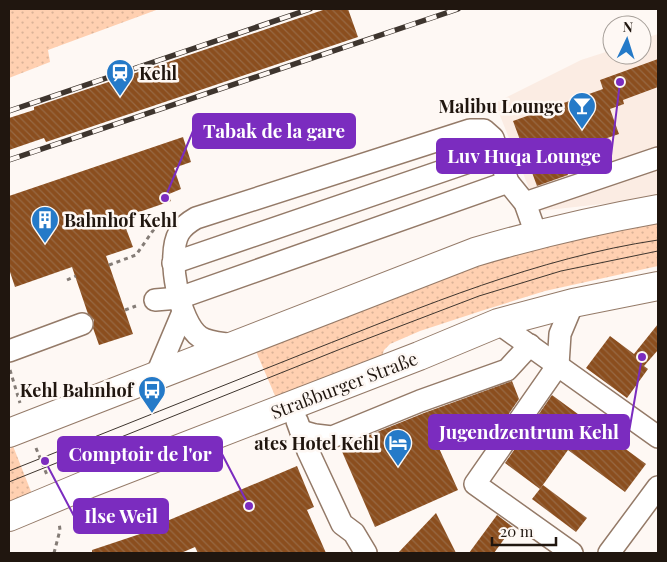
<svg xmlns="http://www.w3.org/2000/svg" width="667" height="562" font-family="'Playfair Display',serif">
<style>
.built{fill:#fbece3}
.green{fill:url(#green-dots)}
.building{fill:url(#building-back-hatch)}
.lines{fill:none;stroke-linecap:round;stroke-linejoin:round}
.minor-casing{stroke:#947a68;stroke-width:24}
.major-casing{stroke:#947a68;stroke-width:30}
.path{stroke:#847c76;stroke-width:3;stroke-dasharray:4 4;stroke-linecap:butt}
.minor{stroke:#fff;stroke-width:21}
.major{stroke:#fff;stroke-width:28}
.tram{stroke:#3e352e;stroke-width:1}
.rail-casing{stroke:#3e352e;stroke-width:5.5}
.rail{stroke:#fef8f4;stroke-width:4;stroke-dasharray:11;stroke-linecap:butt}
.labels{text-anchor:middle;dominant-baseline:central;stroke-width:5;stroke-linejoin:round;paint-order:stroke}
.poi-label{font-size:18px;font-weight:bold;fill:#20160f;stroke:#fef8f4;text-anchor:end}
.street-label{font-size:18px;fill:#20160f;stroke:#fef8f4}
.leader{fill:none;stroke:#7b2cbf;stroke-width:2}
.callout-dot{fill:#7b2cbf;stroke:#fef8f4;stroke-width:2}
.callout{fill:#7b2cbf;stroke:#7b2cbf;stroke-width:2}
.callout-label{font-size:19px;text-anchor:middle;font-weight:bold;fill:#fff}
</style>
<defs>
<pattern id="green-dots" width="8" height="8" patternUnits="userSpaceOnUse" patternTransform="scale(1.25)"><rect width="8" height="8" fill="#ffd0b1"/><path d="M2 2h.1M6 6h.1" fill="none" stroke="#dab297" stroke-width="1.8" stroke-linecap="round"/></pattern>
<pattern id="building-back-hatch" width="6" height="6" patternUnits="userSpaceOnUse" patternTransform="scale(1.25)"><rect width="6" height="6" fill="#8b4e1e"/><path d="M-1 5l2 2M0 0l6 6M5-1l2 2" fill="none" stroke="#976944"/></pattern>
</defs>
<rect width="100%" height="100%" fill="#fef8f4"/>
<!-- built -->
<polygon class="built" points="658,34 658,198 538,211 495,103 581,60 612,50 612,55 642,55 642,39"/>
<!-- green -->
<g class="green">
<polygon points="9,9 159,9 48,50 50,62 9,78"/>
<polygon points="658,223 658,266 545,291 481,311 420,331 390,344 384,350 382,356 276,398 255,349 441,279 520,252 579,236"/>
<polygon points="13,446 32,494 9,504 9,450"/>
</g>
<!-- building -->
<g class="building">
<polygon points="326,9 348,9 358,37 46,142 44,138 9,150 9,118 34,110 34,107"/>
<polygon points="658,59 658,87 623,100 624,104 610,109 619,134 569,151 573,161 564,164 568,175 537,186 513,121 603,89 600,80"/>
<polygon points="183,137 191,162 174,168 181,189 169,194 171,201 122,218 133,247 106,256 133,334 99,345 93,328 94,320 88,314 72,267 15,287 9,269 9,196"/>
<polygon points="658,324 658,350 644,366 648,369 627,398 586,368 610,336 634,354"/>
<polygon points="512,381 519,399 495,434 481,440 476,429 438,446 458,490 375,527 340,447 424,413"/>
<polygon points="552,395 646,464 625,492 568,450 540,489 505,463"/>
<polygon points="297,466 314,507 307,510 326,553 198,553 195,547 181,553 92,553 92,550 149,531 148,529"/>
<polygon points="543,485 587,518 576,532 532,499"/>
<polygon points="436,513 456,553 398,553"/>
<polygon points="497,515 513,527 494,553 469,553"/>
</g>
<g class="lines">
<defs>
<g id="minor">
<polyline points="525,203 658,158"/>
<polyline points="173,263 498,152"/>
<polyline points="155,300 179,298 508,182"/>
<polyline points="498,323 658,437"/>
<path d="M 234,345 C 224,343 209,343 200,337 C 179,323 166,255 179,233 C 183,226 189,222 196,218 L 470,130 L 484,130 L 493,138 L 508,182 L 525,203 L 536,234"/>
<polyline points="9,351 82,324"/>
<polyline points="156,376 183,312"/>
<polyline points="297,421 308,451 342,524 354,533 366,553"/>
<polyline points="301,431 315,435 332,437 420,401 507,370 530,345"/>
<polyline points="572,553 475,484 558,365 560,334 573,303"/>
<polyline points="609,553 658,487"/>
</g>
<g id="major">
<path d="M 9,433 L 475,252 C 536,234 596,220 658,209"/>
<polyline points="9,517 88,484 419,356 498,323 573,303 658,286"/>
</g>
</defs>
<!-- minor casing -->
<use href="#minor" class="minor-casing"/>
<!-- major casing -->
<use href="#major" class="major-casing"/>
<!-- path -->
<g class="path">
<polyline points="109,265 136,255 159,222"/>
<polyline points="67,280 76,276"/>
<polyline points="125,310 136,306"/>
<polyline points="10,370 20,403"/>
<polyline points="36,448 47,475"/>
<polyline points="54,553 60,530 59,522"/>
</g>
<!-- minor -->
<use href="#minor" class="minor"/>
<!-- major -->
<use href="#major" class="major"/>
<!-- tram -->
<g class="tram">
<path d="M 9,471 C 109,431 210,391 310,351 C 424,306 537,258 658,240"/>
<polyline points="9,482 343,348 479,296 561,271 658,251"/>
</g>
<defs>
<g id="rail">
<polyline points="9,111 310,9"/>
<polyline points="9,160 458,9"/>
</g>
</defs>
<!-- rail casing -->
<use href="#rail" class="rail-casing"/>
<!-- rail -->
<use href="#rail" class="rail"/>
</g>
<!-- icons -->
<defs>
<symbol id="station-pin" viewBox="-11 -11 22 30"><path d="M0 17L-7.5 6A9.5 9.5 0 1 1 7.5 6Z" fill="#257ac8" stroke="#fef8f4"/><path d="M-3-6H3Q5-6 5-4V2Q5 4 3 4L4.5 6H3L1.5 4h-3L-3 6H-4.5L-3 4Q-5 4-5 2V-4Q-5-6-3-6ZM-3.5-4v3h7v-3ZM-3.5 1v1.5H-2V1ZM2 1v1.5H3.5V1Z" fill="#fff"/></symbol>
<symbol id="bar-pin" viewBox="-11 -11 22 30"><path d="M0 17L-7.5 6A9.5 9.5 0 1 1 7.5 6Z" fill="#257ac8" stroke="#fef8f4"/><path d="M-6-5H6L.8 .8V4.5H3.5V6h-7V4.5H-.8V.8Z" fill="#fff"/></symbol>
<symbol id="building-pin" viewBox="-11 -11 22 30"><path d="M0 17L-7.5 6A9.5 9.5 0 1 1 7.5 6Z" fill="#257ac8" stroke="#fef8f4"/><path d="M-4-6H4V6H1V3H-1V6H-4ZM-2.5-4.3h1.7v1.8h-1.7ZM.8-4.3h1.7v1.8H.8ZM-2.5-1h1.7V.8h-1.7ZM.8-1h1.7V.8H.8Z" fill="#fff"/></symbol>
<symbol id="bus-pin" viewBox="-11 -11 22 30"><path d="M0 17L-7.5 6A9.5 9.5 0 1 1 7.5 6Z" fill="#257ac8" stroke="#fef8f4"/><path d="M-5-6H5V4H4V6H2V4H-2V6H-4V4H-5ZM-3.5-4V0h7V-4ZM-3.5 1.2v1.5H-2V1.2ZM2 1.2v1.5H3.5V1.2Z" fill="#fff"/></symbol>
<symbol id="hotel-pin" viewBox="-11 -11 22 30"><path d="M0 17L-7.5 6A9.5 9.5 0 1 1 7.5 6Z" fill="#257ac8" stroke="#fef8f4"/><path d="M-6-4.5h1.5V1H6V5H4.5V3h-9V5H-6ZM-4 0a1.8 1.8 0 1 1 3.6 0ZM.5 0V-2.5h3Q6-2.5 6 0Z" fill="#fff"/></symbol>
</defs>
<g fill-rule="evenodd">
<use href="#station-pin" x="104" y="57" width="32" height="43"/>
<use href="#bar-pin" x="566" y="90" width="32" height="43"/>
<use href="#building-pin" x="29" y="204" width="32" height="43"/>
<use href="#bus-pin" x="136" y="374" width="32" height="43"/>
<use href="#hotel-pin" x="382" y="427" width="32" height="43"/>
</g>
<g class="labels">
<!-- poi labels -->
<g class="poi-label">
<text x="139" y="73" text-anchor="start">Kehl</text>
<text x="563" y="106">Malibu Lounge</text>
<text x="64" y="220" text-anchor="start">Bahnhof Kehl</text>
<text x="133" y="390">Kehl Bahnhof</text>
<text x="379" y="443">ates Hotel Kehl</text>
</g>
<!-- street labels -->
<g class="street-label">
<text transform="translate(344 385) rotate(-21)">Straßburger Straße</text>
</g>
</g>
<!-- callouts -->
<path class="leader" d="M165 198L193 131M620 82L611 156M642 357L629 432M249 506L222 454M45 461L74 516"/>
<g class="callout-dot">
<circle cx="165" cy="198" r="5"/>
<circle cx="620" cy="82" r="5"/>
<circle cx="642" cy="357" r="5"/>
<circle cx="249" cy="506" r="5"/>
<circle cx="45" cy="461" r="5"/>
</g>
<g class="callout">
<rect x="193" y="114" width="162" height="34" rx="5"/>
<rect x="437" y="139" width="174" height="34" rx="5"/>
<rect x="429" y="415" width="200" height="34" rx="5"/>
<rect x="58" y="437" width="164" height="34" rx="5"/>
<rect x="74" y="499" width="94" height="34" rx="5"/>
</g>
<g class="callout-label">
<text x="274" y="138">Tabak de la gare</text>
<text x="524" y="163">Luv Huqa Lounge</text>
<text x="529" y="439">Jugendzentrum Kehl</text>
<text x="140" y="461">Comptoir de l'or</text>
<text x="121" y="523">Ilse Weil</text>
</g>
<!-- border -->
<rect width="667" height="562" fill="none" stroke="#20160f" stroke-width="20"/>
<!-- north arrow -->
<g transform="translate(627 40) rotate(4)"><circle r="24" fill="#fef8f4" stroke="#a59e98"/>
<path d="M0-4L9 19L0 12L-9 19Z" fill="#257ac8"/>
<text y="-8" font-size="14" font-weight="bold" text-anchor="middle" fill="#20160f">N</text>
</g>
<!-- scale -->
<path d="M492 537v8h64v-8" fill="none" stroke="#20160f" stroke-width="2.5"/>
<text x="500" y="537" font-size="15" fill="#20160f" stroke="#fef8f4" stroke-width="4" paint-order="stroke">20 m</text>
</svg>
